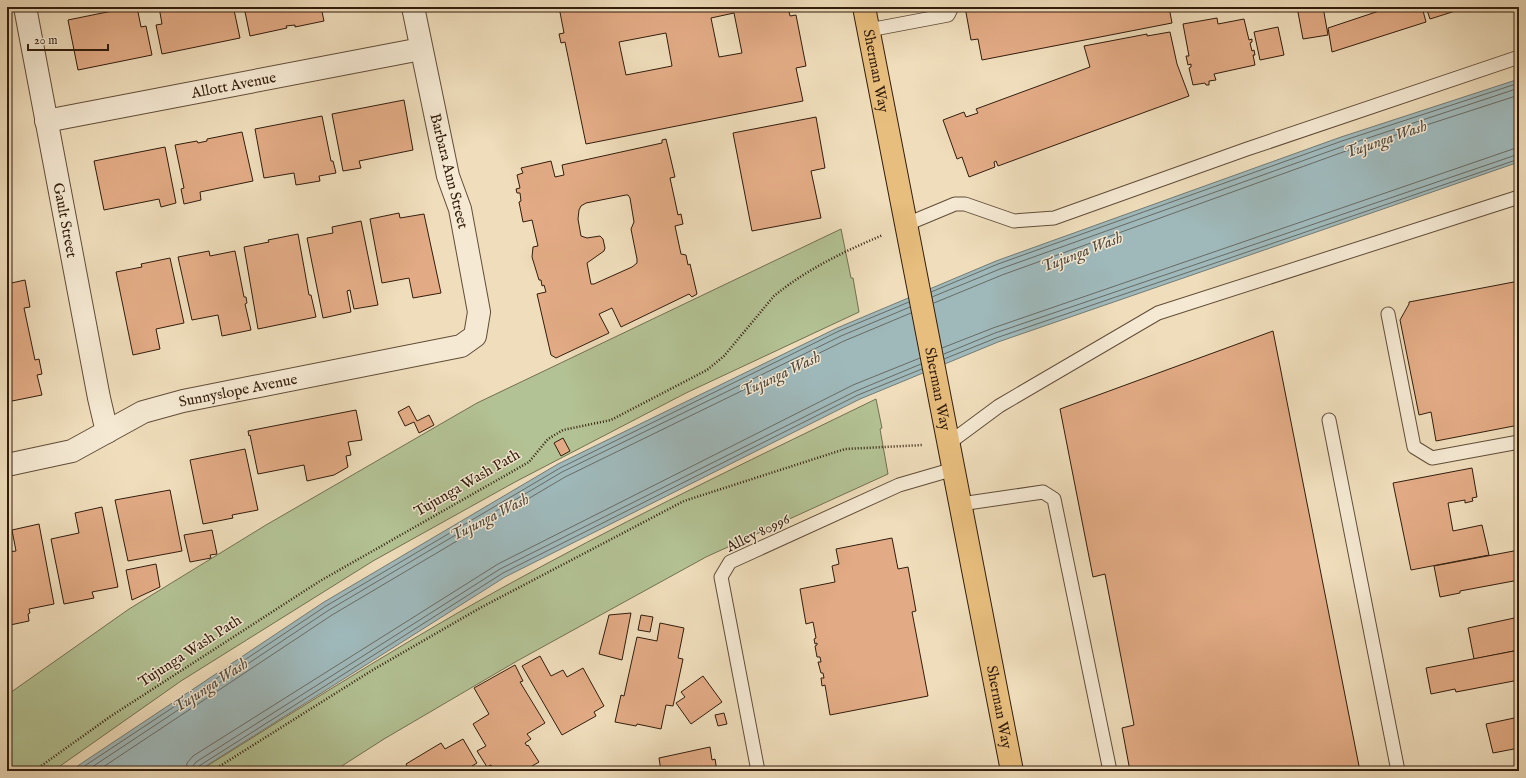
<svg xmlns="http://www.w3.org/2000/svg" width="1526" height="778" font-family="'IM FELL English',serif">
<style>
.green{fill:#b3c294;stroke:#727050}
.water{fill:#9fb9bb;stroke:#737b75}
.lines{fill:none;stroke-linecap:round;stroke-linejoin:round}
.shore{stroke:#686b64;stroke-width:1}
.building{fill:#e2ab85;stroke:#321d0c;fill-rule:evenodd}
.service-casing{stroke:#614d38;stroke-width:15}
.minor-casing{stroke:#614d38;stroke-width:24}
.primary-casing{stroke:#321d0c;stroke-width:24}
.path{stroke:#321d0c;stroke-width:2.5;stroke-dasharray:1 2;stroke-linecap:butt}
.service{stroke:#f5e9d3;stroke-width:13}
.minor{stroke:#f5e9d3;stroke-width:22}
.primary{stroke:#e8be7e;stroke-width:22}
.labels{text-anchor:middle;dominant-baseline:central;stroke-width:3;stroke-linejoin:round;paint-order:stroke}
.street-label{font-size:15px;fill:#321d0c;stroke:#f5e9d3}
.water-label{font-size:16px;font-style:italic;fill:#534c41;stroke:#f5e9d3}
</style>
<rect width="100%" height="100%" fill="#efddbb"/>
<filter id="stains"><feTurbulence type="fractalNoise" baseFrequency=".005" numOctaves="4"/><feColorMatrix values="0 0 0 0 .2 0 0 0 0 .09 0 0 0 0 .02 0 0 0 .5 -.17"/></filter>
<radialGradient id="worn" r=".72"><stop offset=".6" stop-color="#630" stop-opacity="0"/><stop offset="1" stop-color="#630" stop-opacity=".3"/></radialGradient>
<!-- green -->
<g class="green">
<polygon points="841,229 851,278 853,278 859,312 686,393 515,482 373,561 181,681 53,771 7,771 7,695 129,609 266,525 477,403"/>
<path d="M 876,399 L 882,428 L 880,429 L 888,474 L 706,557 L 517,661 L 384,739 L 334,771 L 199,771 C 313,700 427,627 546,564 C 654,506 765,453 876,399 Z"/>
</g>
<!-- water -->
<polygon class="water" points="1519,79 1519,162 998,342 860,399 505,577 198,771 70,771 324,602 558,464 837,328 996,261 1341,137"/>
<g class="lines">
<!-- shore -->
<g class="shore">
<polyline points="931,292 998,264 1342,141 1519,83"/>
<polyline points="932,297 1000,269 1344,146 1519,88"/>
<polyline points="934,303 1002,275 1346,151 1519,95"/>
<polyline points="942,348 993,328 1513,149 1519,148"/>
<polyline points="944,354 995,333 1519,154"/>
<polyline points="944,359 996,338 1519,159"/>
<polyline points="77,771 326,606 560,468 839,331 909,302"/>
<polyline points="86,771 329,610 562,472 841,336 910,307"/>
<polyline points="97,771 332,615 565,477 844,341 911,313"/>
<polyline points="186,771 187,763 193,756 498,564 853,385 920,358"/>
<polyline points="192,771 193,766 196,762 500,569 856,391 921,364"/>
<polyline points="197,771 199,766 503,573 858,395 922,369"/>
</g>
</g>
<!-- building -->
<g class="building">
<polygon points="121,7 137,7 141,27 146,26 152,55 78,70 68,20 122,9"/>
<polygon points="159,7 236,7 236,9 234,10 240,38 162,54 156,25 162,24"/>
<polygon points="244,7 321,7 324,21 295,27 295,25 286,26 287,28 250,36"/>
<polygon points="355,7 368,7 356,9"/>
<path d="M 559,7 L 788,7 L 790,16 L 796,15 L 806,66 L 796,68 L 803,101 L 586,144 L 565,42 L 561,43 L 559,34 L 564,33 ZM 734,13 L 742,53 L 719,57 L 711,18 ZM 666,33 L 672,66 L 626,75 L 619,42 Z"/>
<polygon points="965,7 1169,7 1172,23 982,60 978,39 971,40"/>
<polygon points="1205,7 1224,7 1206,10"/>
<polygon points="1297,7 1323,7 1328,35 1303,39"/>
<polygon points="1391,7 1422,7 1426,22 1332,52 1328,28"/>
<polygon points="1426,7 1468,7 1430,19"/>
<polygon points="1217,18 1218,24 1244,19 1249,40 1252,39 1252,42 1250,43 1252,51 1254,50 1255,55 1253,55 1255,65 1214,74 1216,80 1209,81 1209,85 1206,85 1205,83 1193,85 1189,68 1191,67 1191,64 1188,65 1186,56 1189,56 1183,24"/>
<polygon points="1278,27 1284,55 1260,60 1254,32"/>
<polygon points="1170,32 1177,64 1189,96 998,166 996,161 994,162 995,167 969,177 962,157 957,159 943,120 964,112 966,117 978,113 976,109 1090,67 1084,46 1147,34 1147,36"/>
<polygon points="404,100 413,150 359,161 361,168 343,171 332,114"/>
<polygon points="322,116 331,161 333,161 336,173 319,176 320,181 296,185 294,173 264,178 255,129"/>
<polygon points="816,117 825,168 811,171 821,218 752,231 733,133"/>
<polygon points="242,132 253,181 200,192 201,200 184,204 181,189 184,188 175,145 197,141 198,143 207,141 207,139"/>
<path d="M 666,139 L 675,177 L 670,178 L 678,215 L 681,214 L 683,224 L 675,226 L 681,254 L 686,255 L 688,265 L 690,264 L 697,294 L 692,297 L 689,294 L 621,327 L 612,308 L 599,314 L 609,333 L 556,358 L 551,355 L 537,294 L 546,292 L 544,285 L 542,286 L 541,280 L 539,280 L 532,257 L 533,247 L 538,246 L 532,220 L 523,222 L 519,202 L 521,201 L 520,193 L 517,193 L 516,189 L 520,188 L 517,175 L 523,173 L 521,168 L 551,161 L 555,177 L 564,175 L 562,165 L 662,143 L 662,140 ZM 626,195 L 628,195 L 630,198 L 634,222 L 631,229 L 637,259 L 637,263 L 632,267 L 594,284 L 591,284 L 587,263 L 604,251 L 605,248 L 603,239 L 600,236 L 587,238 L 581,236 L 578,219 L 579,210 L 581,206 L 586,203 Z"/>
<polygon points="165,147 176,203 161,207 159,199 104,210 94,161"/>
<polygon points="399,213 400,218 424,214 441,293 413,298 409,278 382,283 370,219"/>
<polygon points="361,221 378,305 354,309 350,290 347,291 351,312 323,318 307,238 333,233 332,227"/>
<polygon points="298,234 309,295 311,295 316,317 258,329 244,247 269,242 268,240"/>
<polygon points="209,251 210,256 235,251 244,297 246,297 247,303 245,304 251,330 222,336 218,315 192,320 178,257"/>
<polygon points="170,258 184,323 156,329 160,349 133,355 116,272 142,267 141,264"/>
<polygon points="25,280 30,307 24,308 35,360 39,359 42,374 37,375 42,395 7,402 7,284"/>
<polygon points="1519,281 1519,425 1436,441 1431,412 1419,415 1400,320 1409,304 1409,302"/>
<polygon points="1273,331 1360,771 1130,771 1122,728 1134,725 1105,574 1093,577 1060,409"/>
<polygon points="409,406 417,421 429,415 434,425 419,433 414,422 405,426 398,412"/>
<polygon points="356,410 362,440 348,442 351,455 346,456 348,467 334,475 307,481 304,465 258,474 250,435 249,436 248,431"/>
<polygon points="563,438 570,451 561,456 554,443"/>
<polygon points="245,449 258,510 232,515 233,518 203,524 190,460"/>
<polygon points="1472,468 1477,497 1472,498 1473,501 1465,503 1465,500 1448,503 1453,531 1482,525 1489,555 1411,570 1393,483"/>
<polygon points="170,490 182,551 128,561 115,500"/>
<polygon points="102,507 118,587 92,592 94,598 64,604 51,539 79,533 75,513"/>
<polygon points="39,524 54,604 29,609 30,613 28,614 29,621 10,625 8,617 7,618 7,552 16,551 12,530"/>
<polygon points="212,530 217,554 210,555 211,558 190,562 184,535"/>
<polygon points="892,538 898,569 908,567 916,611 912,612 928,696 830,715 825,685 822,686 821,678 824,678 823,673 821,673 818,662 821,662 820,657 817,657 815,646 817,645 817,643 815,644 814,639 816,638 813,622 806,624 800,589 835,582 832,566 839,564 836,549"/>
<polygon points="1519,550 1519,580 1460,591 1460,593 1440,597 1434,566"/>
<polygon points="156,564 160,587 132,600 126,570"/>
<polygon points="631,613 622,660 599,654 609,615"/>
<polygon points="641,615 653,617 650,632 638,630"/>
<polygon points="1519,617 1519,650 1474,659 1468,628"/>
<polygon points="660,623 684,628 678,658 683,659 673,706 666,705 661,729 637,724 636,726 615,722 621,695 624,696 637,637 657,641"/>
<polygon points="1519,650 1519,680 1456,692 1455,689 1431,694 1426,668"/>
<polygon points="540,656 551,676 563,670 567,677 583,668 604,706 594,712 596,716 562,735 522,666"/>
<polygon points="515,665 523,681 520,682 545,723 527,734 531,739 525,743 527,746 528,745 539,762 527,769 527,771 495,771 491,765 487,767 477,751 486,746 473,724 489,714 474,688"/>
<polygon points="703,676 722,702 691,724 676,703 685,697 681,692"/>
<polygon points="724,713 727,724 718,726 715,715"/>
<polygon points="1519,717 1519,748 1493,753 1486,724"/>
<polygon points="463,739 477,763 464,771 410,771 406,764 441,743 445,749"/>
<polygon points="710,747 712,760 715,759 717,771 661,771 659,758"/>
<polygon points="367,766 371,771 359,771"/>
<polygon points="939,768 940,771 927,771"/>
</g>
<g class="lines">
<defs>
<g id="service">
<polyline points="869,30 948,15 952,7"/>
<polyline points="907,224 955,204 965,204 1014,221 1054,218 1247,149 1519,57"/>
<polyline points="1388,314 1414,447 1432,458 1519,442"/>
<polyline points="1329,420 1398,771"/>
<polyline points="949,443 999,406 1158,313 1519,197"/>
<polyline points="961,504 1043,492 1054,499 1110,771"/>
<polyline points="758,771 721,577 730,562 899,485 954,469"/>
</g>
<g id="minor">
<path id="s1" d="M 25,7 L 99,398 L 107,432"/>
<path id="s2" d="M 46,121 L 421,49"/>
<path id="s3" d="M 7,465 L 72,451 L 143,412 L 183,401 L 461,346 L 475,336 L 479,312 L 460,209 L 448,176 L 413,7"/>
</g>
<g id="primary">
<path id="s4" d="M 864,7 L 1012,771"/>
</g>
</defs>
<!-- service casing -->
<use href="#service" class="service-casing"/>
<!-- minor casing -->
<use href="#minor" class="minor-casing"/>
<!-- primary casing -->
<use href="#primary" class="primary-casing"/>
<!-- path -->
<g class="path">
<path d="M 34,771 L 111,716 L 320,581 L 529,462 L 548,439 L 563,430 L 611,420 L 707,370 L 724,356 L 774,296 C 807,269 845,251 883,235"/>
<polyline points="212,771 371,671 480,608 684,501 845,449 923,445"/>
</g>
<!-- service -->
<use href="#service" class="service"/>
<!-- minor -->
<use href="#minor" class="minor"/>
<!-- primary -->
<use href="#primary" class="primary"/>
</g>
<g class="labels">
<!-- street labels -->
<g class="street-label">
<text stroke="none"><textPath href="#s4" startOffset="65">Sherman Way</textPath></text>
<text stroke="none"><textPath href="#s2" startOffset="191">Allott Avenue</textPath></text>
<text transform="translate(449 171) rotate(76)">Barbara Ann Street</text>
<text stroke="none"><textPath href="#s1" startOffset="217">Gault Street</textPath></text>
<text stroke="none"><textPath href="#s4" startOffset="389">Sherman Way</textPath></text>
<text stroke="none"><textPath href="#s3" startOffset="245">Sunnyslope Avenue</textPath></text>
<text transform="translate(467 483) rotate(-30)">Tujunga Wash Path</text>
<text transform="translate(758 533) rotate(-26)">Alley 80996</text>
<text transform="translate(190 651) rotate(-33)">Tujunga Wash Path</text>
<text stroke="none"><textPath href="#s4" startOffset="713">Sherman Way</textPath></text>
</g>
<!-- water labels -->
<g class="water-label">
<text transform="translate(1386 140) rotate(-19)">Tujunga Wash</text>
<text transform="translate(1082 253) rotate(-21)">Tujunga Wash</text>
<text transform="translate(781 375) rotate(-25)">Tujunga Wash</text>
<text transform="translate(490 518) rotate(-27)">Tujunga Wash</text>
<text transform="translate(211 686) rotate(-33)">Tujunga Wash</text>
</g>
</g>
<!-- margin -->
<rect width="1526" height="778" fill="none" stroke="#efddbb" stroke-width="24"/>
<rect x="8" y="8" width="1510" height="762" fill="none" stroke="#321d0c" stroke-width="2"/>
<rect x="12" y="12" width="1502" height="754" fill="none" stroke="#321d0c"/>
<!-- scale -->
<path d="M28 44v6h80v-6" fill="none" stroke="#321d0c" stroke-width="2"/>
<text x="34" y="44" font-size="12" fill="#321d0c" stroke="#f5e9d3" stroke-width="3" paint-order="stroke">20 m</text>
<rect width="100%" height="100%" filter="url(#stains)"/>
<rect width="100%" height="100%" fill="url(#worn)"/>
</svg>
